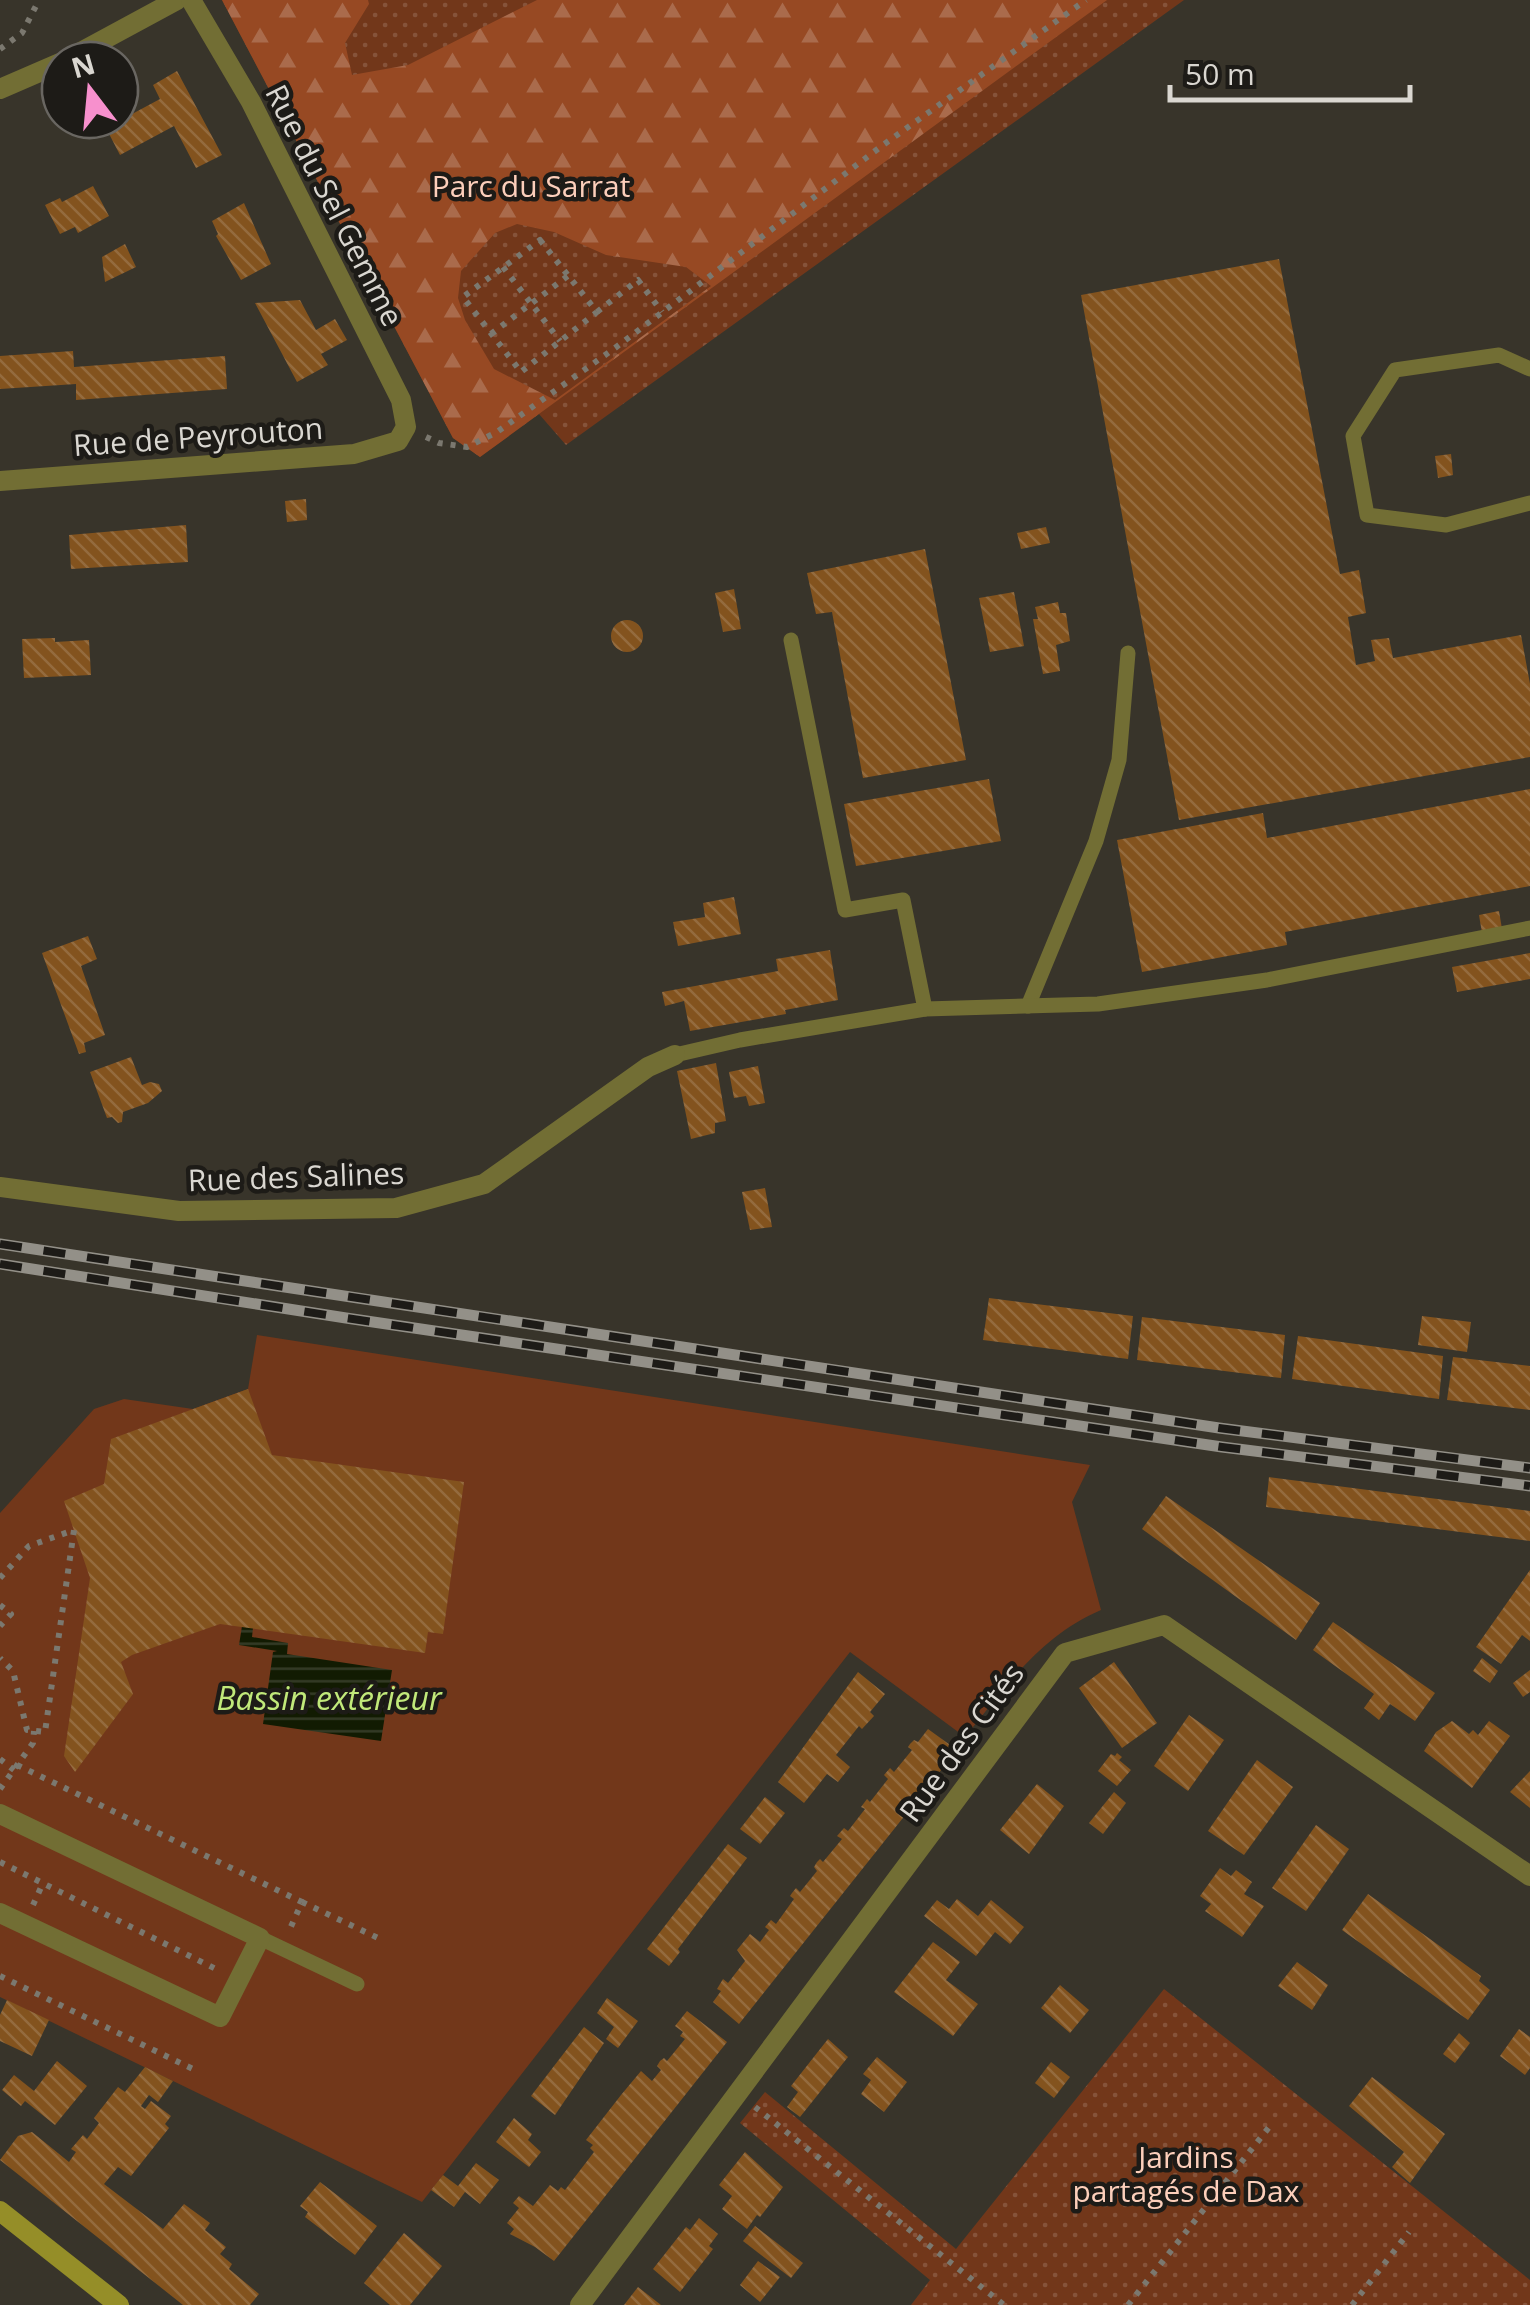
<svg xmlns="http://www.w3.org/2000/svg" width="1530" height="2305" font-family="'Open Sans',sans-serif">
<style>
.green{fill:url(#green-dots)}
.forest{fill:url(#forest-firs);fill-rule:evenodd}
.pitch{fill:#72371a}
.water{fill:url(#water-rules)}
.building{fill:url(#building-back-hatch)}
.lines{fill:none;stroke-linecap:round;stroke-linejoin:round}
.path{stroke:#7b786f;stroke-width:6;stroke-dasharray:5 8;stroke-linecap:butt}
.lane{stroke:#726e34;stroke-width:15}
.street{stroke:#726e34;stroke-width:20}
.secondary{stroke:#958e28;stroke-width:20}
.rail-casing{stroke:#939088;stroke-width:11}
.rail{stroke:#1d1b17;stroke-width:8;stroke-dasharray:22;stroke-linecap:butt}
.labels{text-anchor:middle;dominant-baseline:central;stroke-width:9;stroke-linejoin:round;paint-order:stroke}
.park-label{font-size:30px;fill:#fccfbb;stroke:#1d1b17}
.street-label{font-size:30px;fill:#dad7d1;stroke:#1d1b17}
.water-label{font-size:32px;font-style:italic;fill:#c1e97a;stroke:#1d1b17}
</style>
<defs>
<pattern id="green-dots" width="8" height="8" patternUnits="userSpaceOnUse" patternTransform="scale(2.5)"><rect width="8" height="8" fill="#72371a"/><path d="M2 2h.1M6 6h.1" fill="none" stroke="#86533a" stroke-width="1.8" stroke-linecap="round"/></pattern>
<pattern id="forest-firs" width="22" height="20" patternUnits="userSpaceOnUse" patternTransform="scale(2.5)"><rect width="22" height="20" fill="#974923"/><path d="M5 1l3.5 6h-7zM16 11l3.5 6h-7z" fill="#aa6b4c"/></pattern>
<pattern id="water-rules" width="6" height="5" patternUnits="userSpaceOnUse" patternTransform="scale(2.5)"><rect width="6" height="5" fill="#121b02"/><path d="M0 2.5h6" fill="none" stroke="#343b26"/></pattern>
<pattern id="building-back-hatch" width="6" height="6" patternUnits="userSpaceOnUse" patternTransform="scale(2.5)"><rect width="6" height="6" fill="#83531e"/><path d="M-1 5l2 2M0 0l6 6M5-1l2 2" fill="none" stroke="#946b3e"/></pattern>
</defs>
<rect width="100%" height="100%" fill="#38342a"/>
<!-- green -->
<g class="green">
<polygon points="222,0 1184,0 566,445 539,414 480,457 453,438"/>
<polygon points="1164,1989 1530,2280 1530,2305 911,2305 930,2280 740,2123 765,2092 956,2249"/>
</g>
<!-- forest -->
<path class="forest" d="M 222,0 L 368,0 L 369,4 L 345,43 L 352,75 L 408,65 L 537,0 L 1107,0 L 480,457 L 453,438 ZM 517,224 L 554,232 L 606,255 L 686,267 L 711,286 L 555,400 L 494,369 L 465,320 L 458,298 L 461,271 L 495,233 Z"/>
<!-- pitch -->
<path class="pitch" d="M 257,1335 L 1090,1465 L 1072,1502 L 1101,1610 C 1040,1636 1006,1687 965,1737 L 850,1652 L 422,2202 L 0,1997 L 0,1513 L 94,1409 L 124,1399 L 193,1409 L 248,1389 Z"/>
<!-- water -->
<polygon class="water" points="242,1626 253,1628 252,1637 288,1643 287,1654 392,1670 381,1741 263,1724 273,1652 277,1651 239,1645"/>
<!-- building -->
<g class="building">
<polygon points="177,71 222,155 196,168 174,126 120,155 106,128 160,99 153,85"/>
<polygon points="93,186 109,216 78,233 75,227 60,234 45,205 60,198 62,202"/>
<polygon points="244,203 271,264 241,280 216,236 218,234 212,221"/>
<polygon points="125,244 136,267 105,282 102,257"/>
<polygon points="1279,259 1340,574 1359,570 1366,613 1348,617 1356,665 1375,661 1371,640 1389,638 1393,658 1521,635 1530,684 1530,757 1179,820 1081,295"/>
<polygon points="300,300 316,330 335,319 347,340 321,354 328,365 297,382 255,303"/>
<polygon points="73,351 74,367 225,356 227,389 76,400 76,384 0,389 0,356"/>
<polygon points="1451,454 1453,475 1438,478 1435,456"/>
<polygon points="306,499 307,520 287,522 285,501"/>
<polygon points="186,525 188,562 71,569 69,535"/>
<polygon points="1046,527 1050,543 1021,549 1017,533"/>
<polygon points="925,549 966,760 863,778 832,612 816,614 807,573"/>
<polygon points="734,589 741,629 723,632 715,593"/>
<polygon points="1014,592 1024,646 990,652 979,598"/>
<polygon points="1058,602 1060,613 1066,613 1070,641 1056,645 1060,671 1043,674 1033,619 1038,619 1035,607"/>
<circle cx="627" cy="636" r="16"/>
<polygon points="55,638 55,642 89,640 91,675 24,678 22,639"/>
<polygon points="989,779 1001,841 856,866 844,804"/>
<polygon points="1530,789 1530,886 1285,932 1287,945 1142,972 1117,840 1263,813 1267,838"/>
<polygon points="734,897 741,934 678,946 673,922 705,917 703,903"/>
<polygon points="1499,911 1502,929 1482,933 1479,915"/>
<polygon points="88,936 97,959 81,966 105,1035 84,1043 86,1052 79,1054 42,953"/>
<polygon points="830,950 838,1000 785,1010 786,1014 690,1031 684,1001 665,1006 662,992 778,971 776,959"/>
<polygon points="1530,953 1530,979 1457,992 1452,967"/>
<polygon points="131,1057 142,1085 150,1082 159,1084 162,1091 148,1103 123,1112 122,1122 118,1123 112,1117 107,1118 90,1072"/>
<polygon points="716,1063 726,1121 715,1123 715,1133 691,1139 677,1071"/>
<polygon points="758,1066 765,1103 749,1106 746,1096 734,1098 729,1072"/>
<polygon points="765,1188 772,1227 750,1230 742,1192"/>
<polygon points="989,1298 1133,1316 1128,1359 983,1340"/>
<polygon points="1422,1316 1471,1322 1467,1352 1418,1345"/>
<polygon points="1142,1317 1285,1335 1281,1378 1137,1360"/>
<polygon points="1298,1336 1443,1356 1439,1399 1292,1379"/>
<polygon points="1453,1357 1530,1366 1530,1410 1447,1400"/>
<polygon points="248,1389 272,1455 464,1482 443,1634 428,1632 425,1653 220,1624 132,1655 121,1662 133,1694 75,1772 64,1756 90,1578 64,1501 104,1484 111,1439"/>
<polygon points="1269,1477 1530,1511 1530,1541 1266,1507"/>
<polygon points="1166,1496 1320,1603 1296,1640 1142,1529"/>
<polygon points="1530,1570 1530,1641 1522,1635 1501,1664 1476,1647"/>
<polygon points="1333,1622 1435,1693 1415,1721 1390,1704 1379,1720 1364,1708 1374,1694 1313,1650"/>
<polygon points="1482,1658 1498,1671 1490,1683 1473,1671"/>
<polygon points="1114,1662 1157,1723 1122,1748 1079,1688"/>
<polygon points="1530,1670 1530,1692 1523,1697 1513,1683"/>
<polygon points="858,1672 885,1694 870,1712 874,1716 862,1729 859,1726 836,1755 850,1767 838,1782 827,1774 804,1803 778,1782"/>
<polygon points="1189,1715 1224,1740 1188,1791 1154,1766"/>
<polygon points="1452,1721 1469,1734 1473,1730 1478,1735 1489,1721 1510,1736 1472,1788 1424,1751 1436,1732"/>
<polygon points="928,1729 957,1750 739,2024 713,2002 721,1991 717,1989 723,1979 728,1983 745,1961 737,1950 750,1934 760,1942 769,1930 765,1927 771,1920 776,1924 794,1899 790,1896 792,1893 796,1888 800,1892 809,1881 817,1871 814,1867 817,1862 820,1859 823,1862 842,1839 837,1836 844,1828 848,1831 865,1809 861,1807 867,1799 870,1802 888,1779 884,1775 890,1768 894,1772 912,1750 908,1747 910,1744 914,1740 918,1742"/>
<polygon points="1117,1753 1122,1757 1119,1760 1131,1770 1117,1786 1098,1771 1111,1754 1115,1756"/>
<polygon points="1257,1760 1293,1787 1244,1855 1208,1831"/>
<polygon points="1530,1771 1530,1808 1510,1792"/>
<polygon points="1037,1784 1064,1806 1029,1854 1000,1830"/>
<polygon points="1114,1792 1126,1803 1103,1834 1089,1823"/>
<polygon points="765,1797 785,1813 760,1844 740,1829"/>
<polygon points="1316,1825 1349,1849 1306,1911 1272,1888"/>
<polygon points="728,1844 747,1858 678,1949 680,1952 669,1966 647,1949"/>
<polygon points="1220,1868 1231,1876 1236,1870 1252,1882 1244,1894 1264,1906 1242,1937 1205,1911 1211,1904 1200,1896"/>
<polygon points="1368,1894 1481,1976 1479,1981 1490,1990 1468,2020 1342,1930"/>
<polygon points="957,1899 978,1916 991,1900 1024,1927 1010,1944 995,1932 976,1956 924,1916 937,1900 949,1909"/>
<polygon points="933,1942 960,1962 946,1980 978,2004 953,2036 894,1992"/>
<polygon points="1297,1962 1328,1985 1312,2010 1278,1986"/>
<polygon points="1060,1985 1089,2010 1070,2033 1041,2008"/>
<polygon points="607,1998 638,2021 618,2048 606,2039 614,2027 597,2013"/>
<polygon points="7,2000 49,2020 32,2056 0,2041 0,2015"/>
<polygon points="687,2011 727,2042 554,2261 535,2247 510,2234 514,2229 507,2223 519,2208 513,2203 519,2196 533,2206 550,2185 558,2191 561,2187 565,2190 594,2152 590,2148 593,2145 586,2140 621,2095 641,2071 652,2081 661,2070 657,2066 660,2061 664,2058 667,2061 685,2039 680,2036 683,2032 675,2026"/>
<polygon points="584,2027 604,2043 555,2115 531,2096"/>
<polygon points="1519,2029 1530,2037 1530,2068 1525,2075 1500,2056"/>
<polygon points="1459,2033 1470,2043 1455,2063 1443,2054"/>
<polygon points="828,2039 848,2057 800,2117 787,2107 798,2092 791,2086"/>
<polygon points="877,2057 907,2082 884,2112 861,2094 871,2080 863,2074"/>
<polygon points="57,2061 87,2086 55,2125 25,2101 21,2106 2,2090 14,2075 34,2091"/>
<polygon points="1051,2062 1070,2077 1054,2098 1035,2083"/>
<polygon points="145,2067 173,2081 158,2102 149,2095 141,2106 145,2109 151,2101 171,2116 165,2124 169,2128 131,2176 118,2167 104,2184 163,2229 184,2204 210,2223 205,2230 226,2247 220,2254 232,2264 229,2269 259,2294 250,2305 183,2305 0,2160 18,2136 32,2132 69,2162 76,2152 71,2149 83,2135 87,2139 99,2123 94,2118 118,2087 125,2092"/>
<polygon points="1372,2077 1445,2134 1410,2183 1392,2167 1404,2152 1349,2106"/>
<polygon points="514,2118 532,2134 528,2140 541,2152 529,2167 496,2142"/>
<polygon points="745,2152 783,2187 760,2217 757,2215 747,2229 722,2209 732,2196 719,2185"/>
<polygon points="476,2163 499,2180 480,2204 465,2192 454,2207 431,2190 443,2175 458,2186"/>
<polygon points="320,2182 377,2226 355,2255 305,2217 308,2212 300,2206"/>
<polygon points="699,2218 718,2234 709,2246 713,2249 680,2292 653,2269 686,2227 690,2230"/>
<polygon points="755,2226 803,2263 791,2278 743,2241"/>
<polygon points="404,2233 442,2266 410,2305 390,2305 364,2283"/>
<polygon points="758,2261 780,2277 760,2302 740,2285"/>
<polygon points="638,2287 661,2305 624,2305"/>
</g>
<g class="lines">
<!-- path -->
<g class="path">
<polyline points="0,49 22,33 39,0"/>
<polygon points="540,240 597,312 521,372 463,297"/>
<polyline points="503,267 560,341"/>
<polyline points="597,312 638,280 662,312"/>
<polyline points="491,334 569,275"/>
<polyline points="426,437 439,443 467,447 497,432 615,348 883,145 1086,0"/>
<polyline points="0,1578 29,1546 74,1530 45,1732 27,1730 13,1671 0,1658"/>
<polyline points="0,1605 11,1614 0,1626"/>
<polyline points="0,1759 14,1770"/>
<polyline points="17,1765 302,1902 289,1931"/>
<polyline points="0,1789 33,1743 34,1731"/>
<polyline points="0,1862 218,1970"/>
<polyline points="302,1902 378,1938"/>
<polyline points="33,1905 43,1883"/>
<polyline points="0,1976 195,2070"/>
<polyline points="755,2107 1004,2305"/>
<polyline points="1128,2305 1270,2126"/>
<polyline points="1352,2305 1409,2232"/>
</g>
<!-- lane -->
<g class="lane">
<polyline points="1530,369 1499,355 1395,370 1353,436 1367,515 1446,525 1530,503"/>
<polyline points="1028,1006 1096,841 1119,760 1128,653"/>
<polyline points="925,1009 1098,1004 1267,980 1530,928"/>
<polyline points="675,1055 740,1040 925,1009 903,900 845,910 791,640"/>
<polyline points="260,1938 357,1984"/>
</g>
<!-- street -->
<g class="street">
<polyline points="66,60 177,0"/>
<polyline points="0,89 60,63"/>
<polyline points="0,481 354,454 398,441 406,427 401,400 251,102 191,0"/>
<polyline points="0,1187 179,1211 396,1208 484,1184 648,1067 675,1055"/>
<polyline points="0,1814 260,1938 220,2017 0,1913"/>
<polyline points="580,2305 1065,1653 1164,1625 1530,1876"/>
</g>
<!-- secondary -->
<polyline class="secondary" points="0,2211 119,2305"/>
<defs>
<g id="rail">
<polyline points="0,1244 1219,1428 1530,1468"/>
<polyline points="0,1264 346,1318 1222,1447 1530,1486"/>
</g>
</defs>
<!-- rail casing -->
<use href="#rail" class="rail-casing"/>
<!-- rail -->
<use href="#rail" class="rail"/>
</g>
<g class="labels">
<!-- park labels -->
<g class="park-label">
<text x="531" y="185">Parc du Sarrat</text>
<text x="1186" y="2156">Jardins<tspan x="1186" dy="34">partagés de Dax</tspan></text>
</g>
<!-- street labels -->
<g class="street-label">
<text transform="translate(335 205) rotate(63)">Rue du Sel Gemme</text>
<text transform="translate(198 436) rotate(-4)">Rue de Peyrouton</text>
<text transform="translate(296 1176) rotate(-2)">Rue des Salines</text>
<text transform="translate(961 1742) rotate(-54)">Rue des Cités</text>
</g>
<!-- water labels -->
<g class="water-label">
<text x="329" y="1697">Bassin extérieur</text>
</g>
</g>
<!-- north arrow -->
<g transform="translate(90 90) rotate(344)"><circle r="48" fill="#1d1b17" stroke="#696661" stroke-width="2.5"/>
<path d="M0-8L18 38L0 25L-18 38Z" fill="#f790cd"/>
<text y="-15" font-size="28" font-weight="bold" text-anchor="middle" fill="#dad7d1">N</text>
</g>
<!-- scale -->
<path d="M1170 85v15h240v-15" fill="none" stroke="#dad7d1" stroke-width="5"/>
<text x="1185" y="85" font-size="30" fill="#dad7d1" stroke="#1d1b17" stroke-width="8" paint-order="stroke">50 m</text>
</svg>
